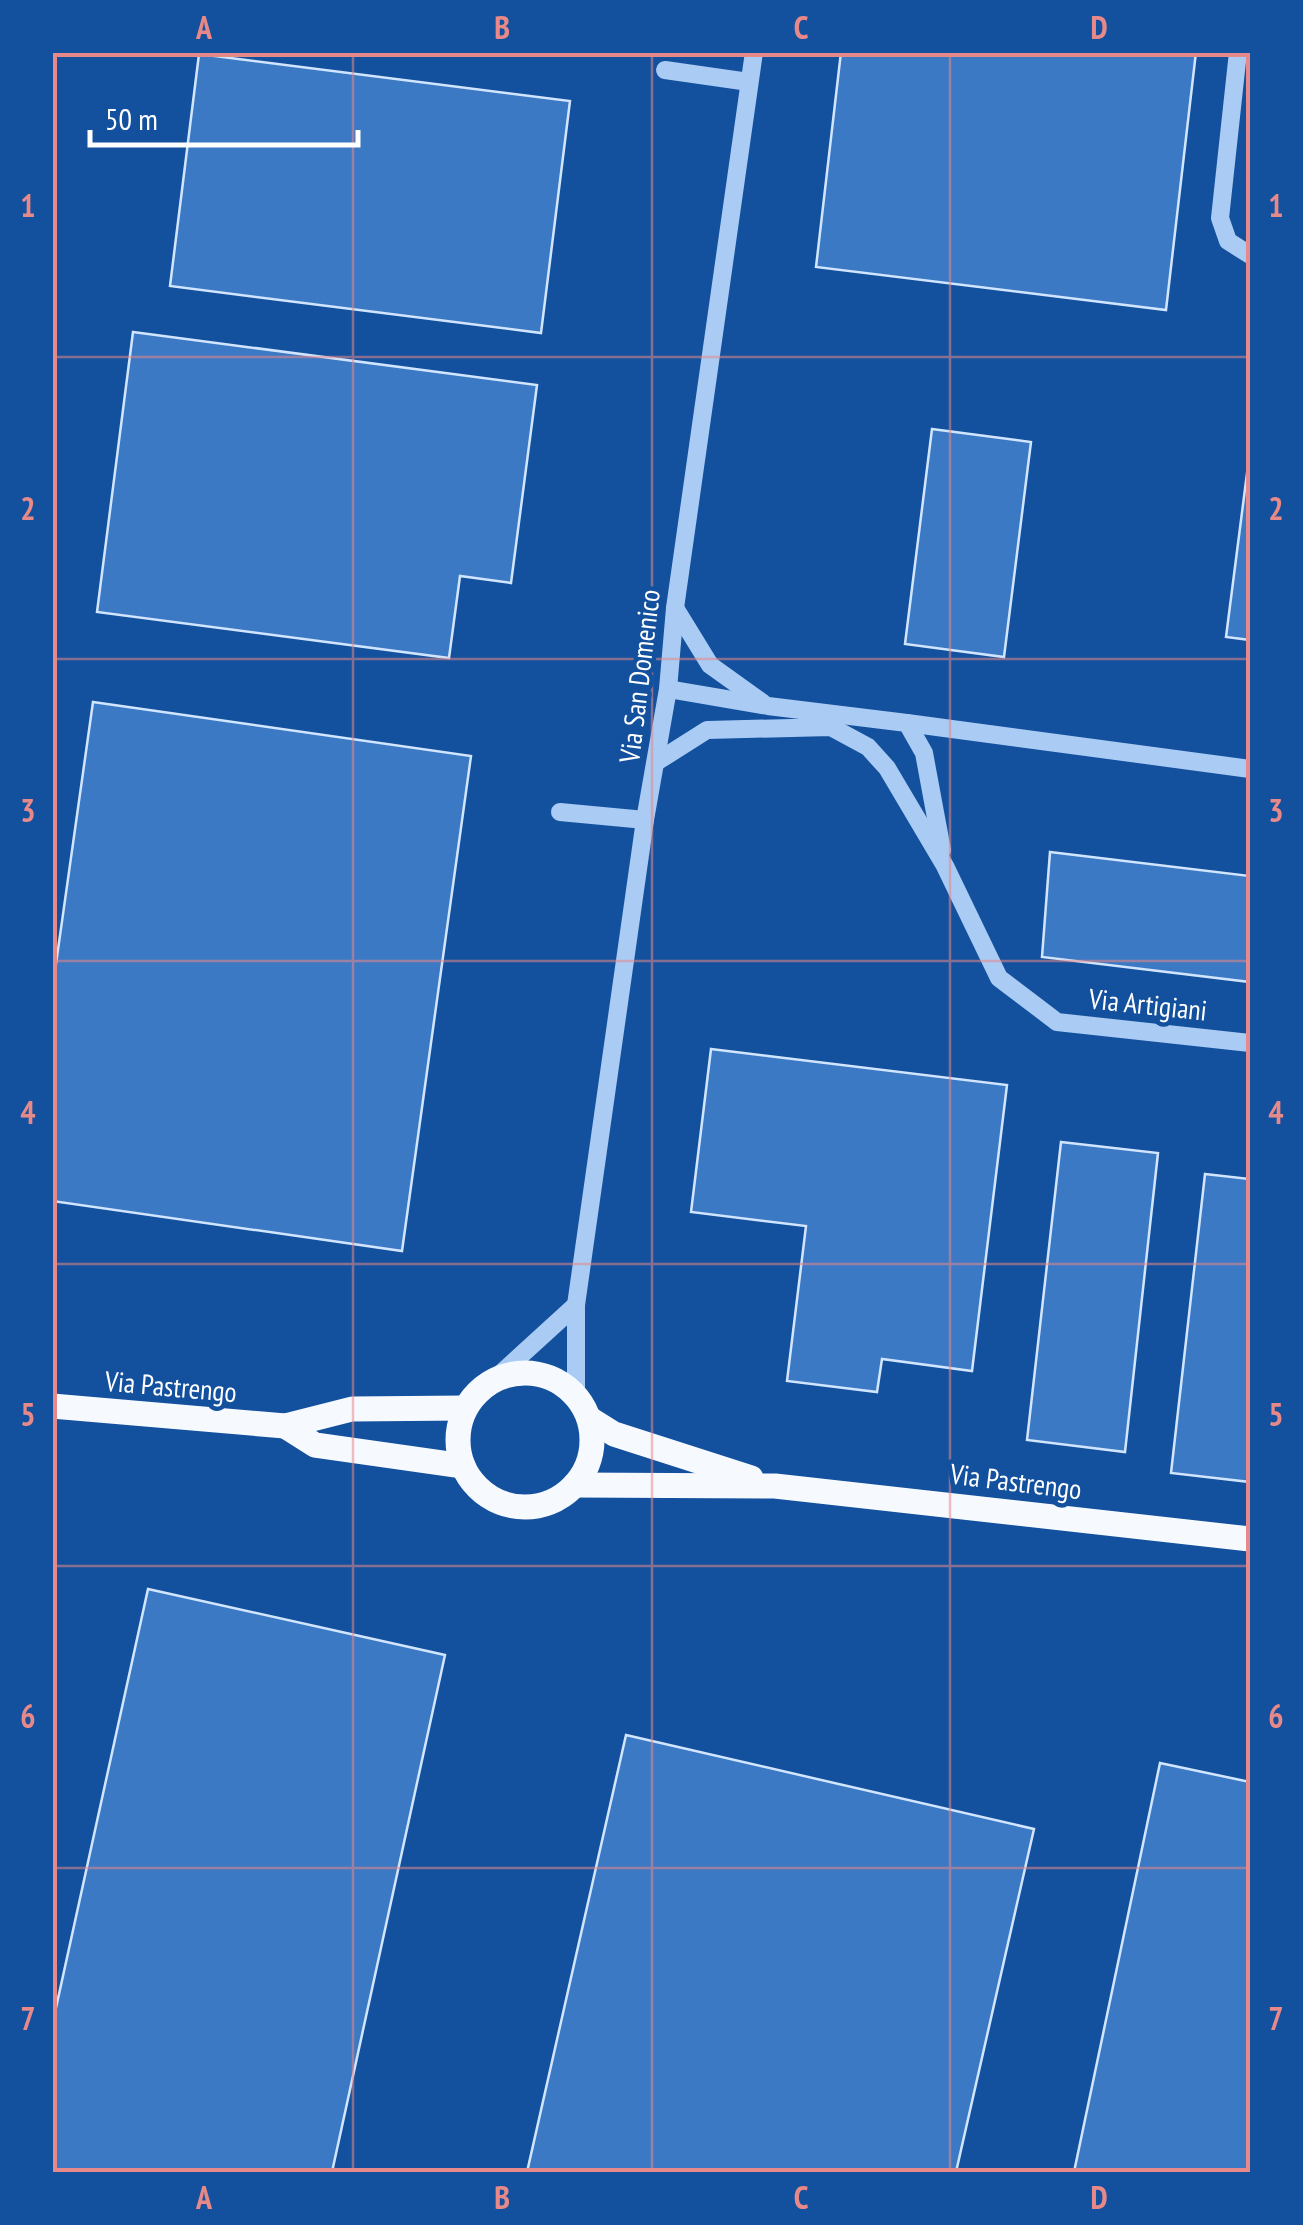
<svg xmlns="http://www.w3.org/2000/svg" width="1303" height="2225" font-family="'PT Sans Narrow',sans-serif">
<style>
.building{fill:#3c79c4;stroke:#d1e6fe;stroke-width:2.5}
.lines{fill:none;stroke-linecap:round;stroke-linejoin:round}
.minor{stroke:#a9cbf4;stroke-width:18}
.major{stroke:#f6faff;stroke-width:25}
.grid{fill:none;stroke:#e88989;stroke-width:2.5;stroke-opacity:0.55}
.labels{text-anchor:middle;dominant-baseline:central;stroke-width:9;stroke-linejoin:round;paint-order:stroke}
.street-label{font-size:28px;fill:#fff;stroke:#13509d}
.neatline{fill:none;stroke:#e88989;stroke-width:4}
.grid-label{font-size:32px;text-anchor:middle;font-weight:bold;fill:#e88989}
</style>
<rect width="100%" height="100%" fill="#13509d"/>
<!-- building -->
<g class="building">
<polygon points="841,52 1196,52 1166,310 816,267"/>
<polygon points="199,54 570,101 541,333 170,286"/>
<polygon points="133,332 537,385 511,583 460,576 449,658 97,612"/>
<polygon points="932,429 1031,442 1004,657 905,644"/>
<polygon points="1250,450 1250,640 1226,637"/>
<polygon points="93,702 471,756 402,1251 52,1201 52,992"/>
<polygon points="1050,852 1250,876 1250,982 1042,957"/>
<polygon points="711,1049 1007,1085 972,1371 882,1359 877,1392 787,1381 806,1226 691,1212"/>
<polygon points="1061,1142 1158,1153 1125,1452 1027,1440"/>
<polygon points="1205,1174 1250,1179 1250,1482 1171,1473"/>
<polygon points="148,1589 445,1655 332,2172 52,2172 52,2026"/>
<polygon points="626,1735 1034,1829 956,2172 527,2172"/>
<polygon points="1160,1763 1250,1782 1250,2172 1074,2172"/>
</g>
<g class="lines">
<!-- minor -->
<g class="minor">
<polyline points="1238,52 1220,218 1228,241 1250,255"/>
<polyline points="665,70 749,82"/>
<polyline points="675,608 710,665 763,703"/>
<polyline points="668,689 768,706 907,723 924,753 942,850"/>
<polyline points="907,723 1250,769"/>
<polyline points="658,761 707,730 831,727 868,747 887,768 945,866 999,978 1057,1022 1250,1043"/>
<polyline points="560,812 645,820"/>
<polyline points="496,1378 576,1305"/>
<polyline points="576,1395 576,1305 645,820 668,689 675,608 754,52"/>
</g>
<!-- major -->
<g class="major">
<circle cx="525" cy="1440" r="67"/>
<polyline points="52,1406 285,1426 352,1409 465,1408"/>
<polyline points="590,1419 614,1434 751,1478"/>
<polyline points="285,1426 315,1445 463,1466"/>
<polyline points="575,1485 775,1486 1250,1539"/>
</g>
</g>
<!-- grid -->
<path class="grid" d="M 353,52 L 353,2172M 652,52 L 652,2172M 950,52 L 950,2172M 52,357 L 1250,357M 52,659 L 1250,659M 52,961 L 1250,961M 52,1264 L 1250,1264M 52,1566 L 1250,1566M 52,1868 L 1250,1868"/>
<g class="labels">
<!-- street labels -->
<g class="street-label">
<text transform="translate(639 676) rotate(-83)">Via San Domenico</text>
<text transform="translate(1148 1004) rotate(6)">Via Artigiani</text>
<text transform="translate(171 1386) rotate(5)">Via Pastrengo</text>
<text transform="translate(1016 1481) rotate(7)">Via Pastrengo</text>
</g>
</g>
<!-- border -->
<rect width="1303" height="2225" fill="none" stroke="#13509d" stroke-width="110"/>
<!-- scale -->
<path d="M90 130v15h268v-15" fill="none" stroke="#ffffff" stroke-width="5"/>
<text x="105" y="130" font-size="30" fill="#ffffff" stroke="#13509d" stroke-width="8" paint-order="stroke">50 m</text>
<rect x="55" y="55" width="1193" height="2115" class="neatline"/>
<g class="grid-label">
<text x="204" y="39">A</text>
<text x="502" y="39">B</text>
<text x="801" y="39">C</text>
<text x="1099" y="39">D</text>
<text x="28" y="217">1</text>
<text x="1276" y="217">1</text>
<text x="28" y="520">2</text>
<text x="1276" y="520">2</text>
<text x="28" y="822">3</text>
<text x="1276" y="822">3</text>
<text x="28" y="1124">4</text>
<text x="1276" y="1124">4</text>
<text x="28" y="1426">5</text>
<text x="1276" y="1426">5</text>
<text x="28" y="1728">6</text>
<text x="1276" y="1728">6</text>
<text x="28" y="2030">7</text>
<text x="1276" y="2030">7</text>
<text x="204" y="2209">A</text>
<text x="502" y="2209">B</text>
<text x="801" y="2209">C</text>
<text x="1099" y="2209">D</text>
</g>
</svg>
